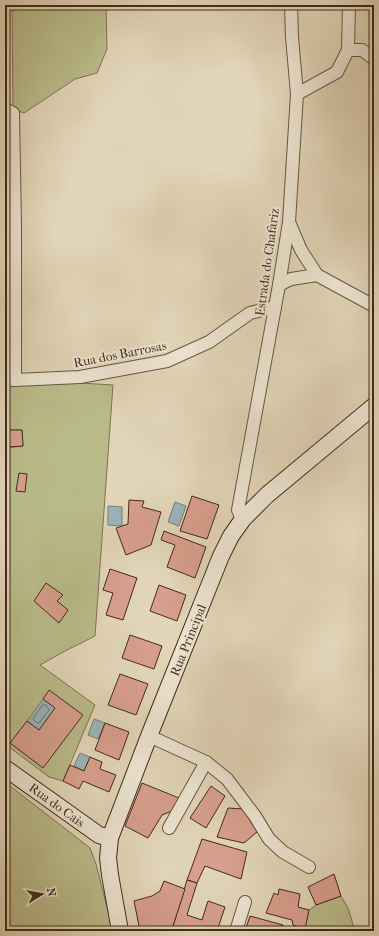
<svg xmlns="http://www.w3.org/2000/svg" width="379" height="936" font-family="'IM FELL French Canon',serif">
<style>
.green{fill:#babb8a;stroke:#7e7252}
.water{fill:#9bb5bb;stroke:#787d7b}
.lines{fill:none;stroke-linecap:round;stroke-linejoin:round}
.shore{stroke:#6f706a;stroke-width:1}
.building{fill:#d79f8d;stroke:#432a1a}
.street-casing{stroke:#6b5542;stroke-width:14}
.secondary-casing{stroke:#432a1a;stroke-width:18}
.street{stroke:#ece4d1;stroke-width:12}
.secondary{stroke:#ece4d1;stroke-width:16}
.labels{text-anchor:middle;dominant-baseline:central;stroke-width:4;stroke-linejoin:round;paint-order:stroke}
.street-label{font-size:13px;fill:#432a1a;stroke:#ece4d1}
</style>
<rect width="100%" height="100%" fill="#e2d5b8"/>
<filter id="stains"><feTurbulence type="fractalNoise" baseFrequency=".005" numOctaves="4"/><feColorMatrix values="0 0 0 0 .2 0 0 0 0 .09 0 0 0 0 .02 0 0 0 .5 -.17"/></filter>
<radialGradient id="worn" r=".72"><stop offset=".6" stop-color="#630" stop-opacity="0"/><stop offset="1" stop-color="#630" stop-opacity=".3"/></radialGradient>
<!-- green -->
<g class="green">
<polygon points="12,5 106,5 107,49 97,73 75,79 24,113 13,109"/>
<polygon points="5,179 8,179 15,379 113,385 95,636 65,651 40,665 95,705 63,781 49,777 5,744 5,448 23,446 22,430 7,430 5,428"/>
<polygon points="5,782 90,848 96,864 113,931 5,931"/>
<polygon points="341,896 348,908 355,931 304,931 309,910 316,905"/>
</g>
<!-- water -->
<g class="water">
<polygon points="175,502 186,506 179,526 168,522"/>
<polygon points="108,506 122,507 122,526 108,525"/>
<polygon points="43,699 55,708 39,730 27,721"/>
<polygon points="94,719 105,723 98,739 88,735"/>
<polygon points="80,753 90,757 84,771 74,766"/>
</g>
<g class="lines">
<!-- shore -->
<polygon class="shore" points="43,705 46,705 49,710 39,723 37,723 33,719"/>
</g>
<!-- building -->
<g class="building">
<polygon points="5,207 7,208 6,244 5,244"/>
<rect x="5" y="327" width="4" height="44"/>
<polygon points="7,430 22,430 23,446 7,447"/>
<polygon points="19,473 27,474 25,492 16,491"/>
<polygon points="192,496 219,505 207,539 180,531"/>
<polygon points="129,500 144,501 142,507 161,512 151,545 126,555 116,528 128,524"/>
<polygon points="164,531 206,547 195,578 167,567 175,545 161,540"/>
<polygon points="110,569 137,578 123,620 106,615 113,593 103,590"/>
<polygon points="46,583 63,595 57,601 68,610 59,623 34,601"/>
<polygon points="159,585 186,595 177,621 150,611"/>
<polygon points="130,635 162,646 154,669 122,658"/>
<polygon points="120,674 148,684 136,715 108,705"/>
<polygon points="49,690 83,715 43,768 10,743 27,721 39,730 55,708 43,699"/>
<polygon points="105,723 129,732 119,760 95,750"/>
<polygon points="90,757 102,762 100,769 116,775 109,792 83,781 79,789 63,781 70,765 84,771"/>
<polygon points="142,783 179,798 172,811 162,815 148,838 125,826"/>
<polygon points="211,786 225,796 206,828 190,818"/>
<polygon points="228,808 243,809 257,832 244,843 217,837"/>
<polygon points="202,839 247,852 241,879 205,866 197,883 187,880"/>
<polygon points="334,874 341,896 316,905 308,887"/>
<polygon points="187,880 197,883 187,915 202,920 208,901 225,907 217,931 190,931 184,929 184,931 177,931 172,929"/>
<polygon points="164,881 185,889 172,929 162,931 140,931 134,901 152,896 160,891"/>
<polygon points="279,889 300,894 298,907 309,910 305,929 293,925 292,920 266,913 274,893 278,895"/>
<polygon points="250,916 283,925 281,931 245,931"/>
</g>
<g class="lines">
<defs>
<g id="street">
<polyline points="348,50 362,50 374,59"/>
<polyline points="297,94 337,72 348,50 349,5"/>
<polyline points="5,109 13,113 15,228 15,380"/>
<polyline points="289,222 301,250 317,275 374,306"/>
<polyline points="279,285 291,279 317,275"/>
<polyline points="5,379 15,380 80,377 167,361 209,342 250,313 275,307"/>
<polyline points="243,519 240,515 238,510 279,285 289,222 297,94 292,37 291,5"/>
<polyline points="149,736 206,762 227,779 255,816 269,839 283,852 309,867"/>
<polyline points="169,828 206,762"/>
<polyline points="236,931 245,902"/>
</g>
<g id="secondary">
<polyline points="5,768 99,835 110,838"/>
<polyline points="120,931 110,875 108,858 110,838 149,736 221,556 231,536 243,519 267,495 374,406"/>
</g>
</defs>
<!-- street casing -->
<use href="#street" class="street-casing"/>
<!-- secondary casing -->
<use href="#secondary" class="secondary-casing"/>
<!-- street -->
<use href="#street" class="street"/>
<!-- secondary -->
<use href="#secondary" class="secondary"/>
</g>
<g class="labels">
<!-- street labels -->
<g class="street-label">
<text transform="translate(267 262) rotate(-82)">Estrada do Chafariz</text>
<text transform="translate(120 354) rotate(-11)">Rua dos Barrosas</text>
<text transform="translate(188 640) rotate(-68)">Rua Principal</text>
<text transform="translate(57 805) rotate(36)">Rua do Cais</text>
</g>
</g>
<!-- margin -->
<rect width="379" height="936" fill="none" stroke="#e2d5b8" stroke-width="20"/>
<rect x="6" y="6" width="367" height="924" fill="none" stroke="#432a1a" stroke-width="2"/>
<rect x="10" y="10" width="359" height="916" fill="none" stroke="#432a1a"/>
<!-- north arrow -->
<g transform="translate(42 894) rotate(79)" stroke="#ece4d1" stroke-width="3" paint-order="stroke">
<path d="M0-3L7 15L0 10L-7 15Z" fill="#432a1a"/>
<text y="-6" font-size="11" font-weight="bold" text-anchor="middle" fill="#432a1a">N</text>
</g>
<rect width="100%" height="100%" filter="url(#stains)"/>
<rect width="100%" height="100%" fill="url(#worn)"/>
</svg>
